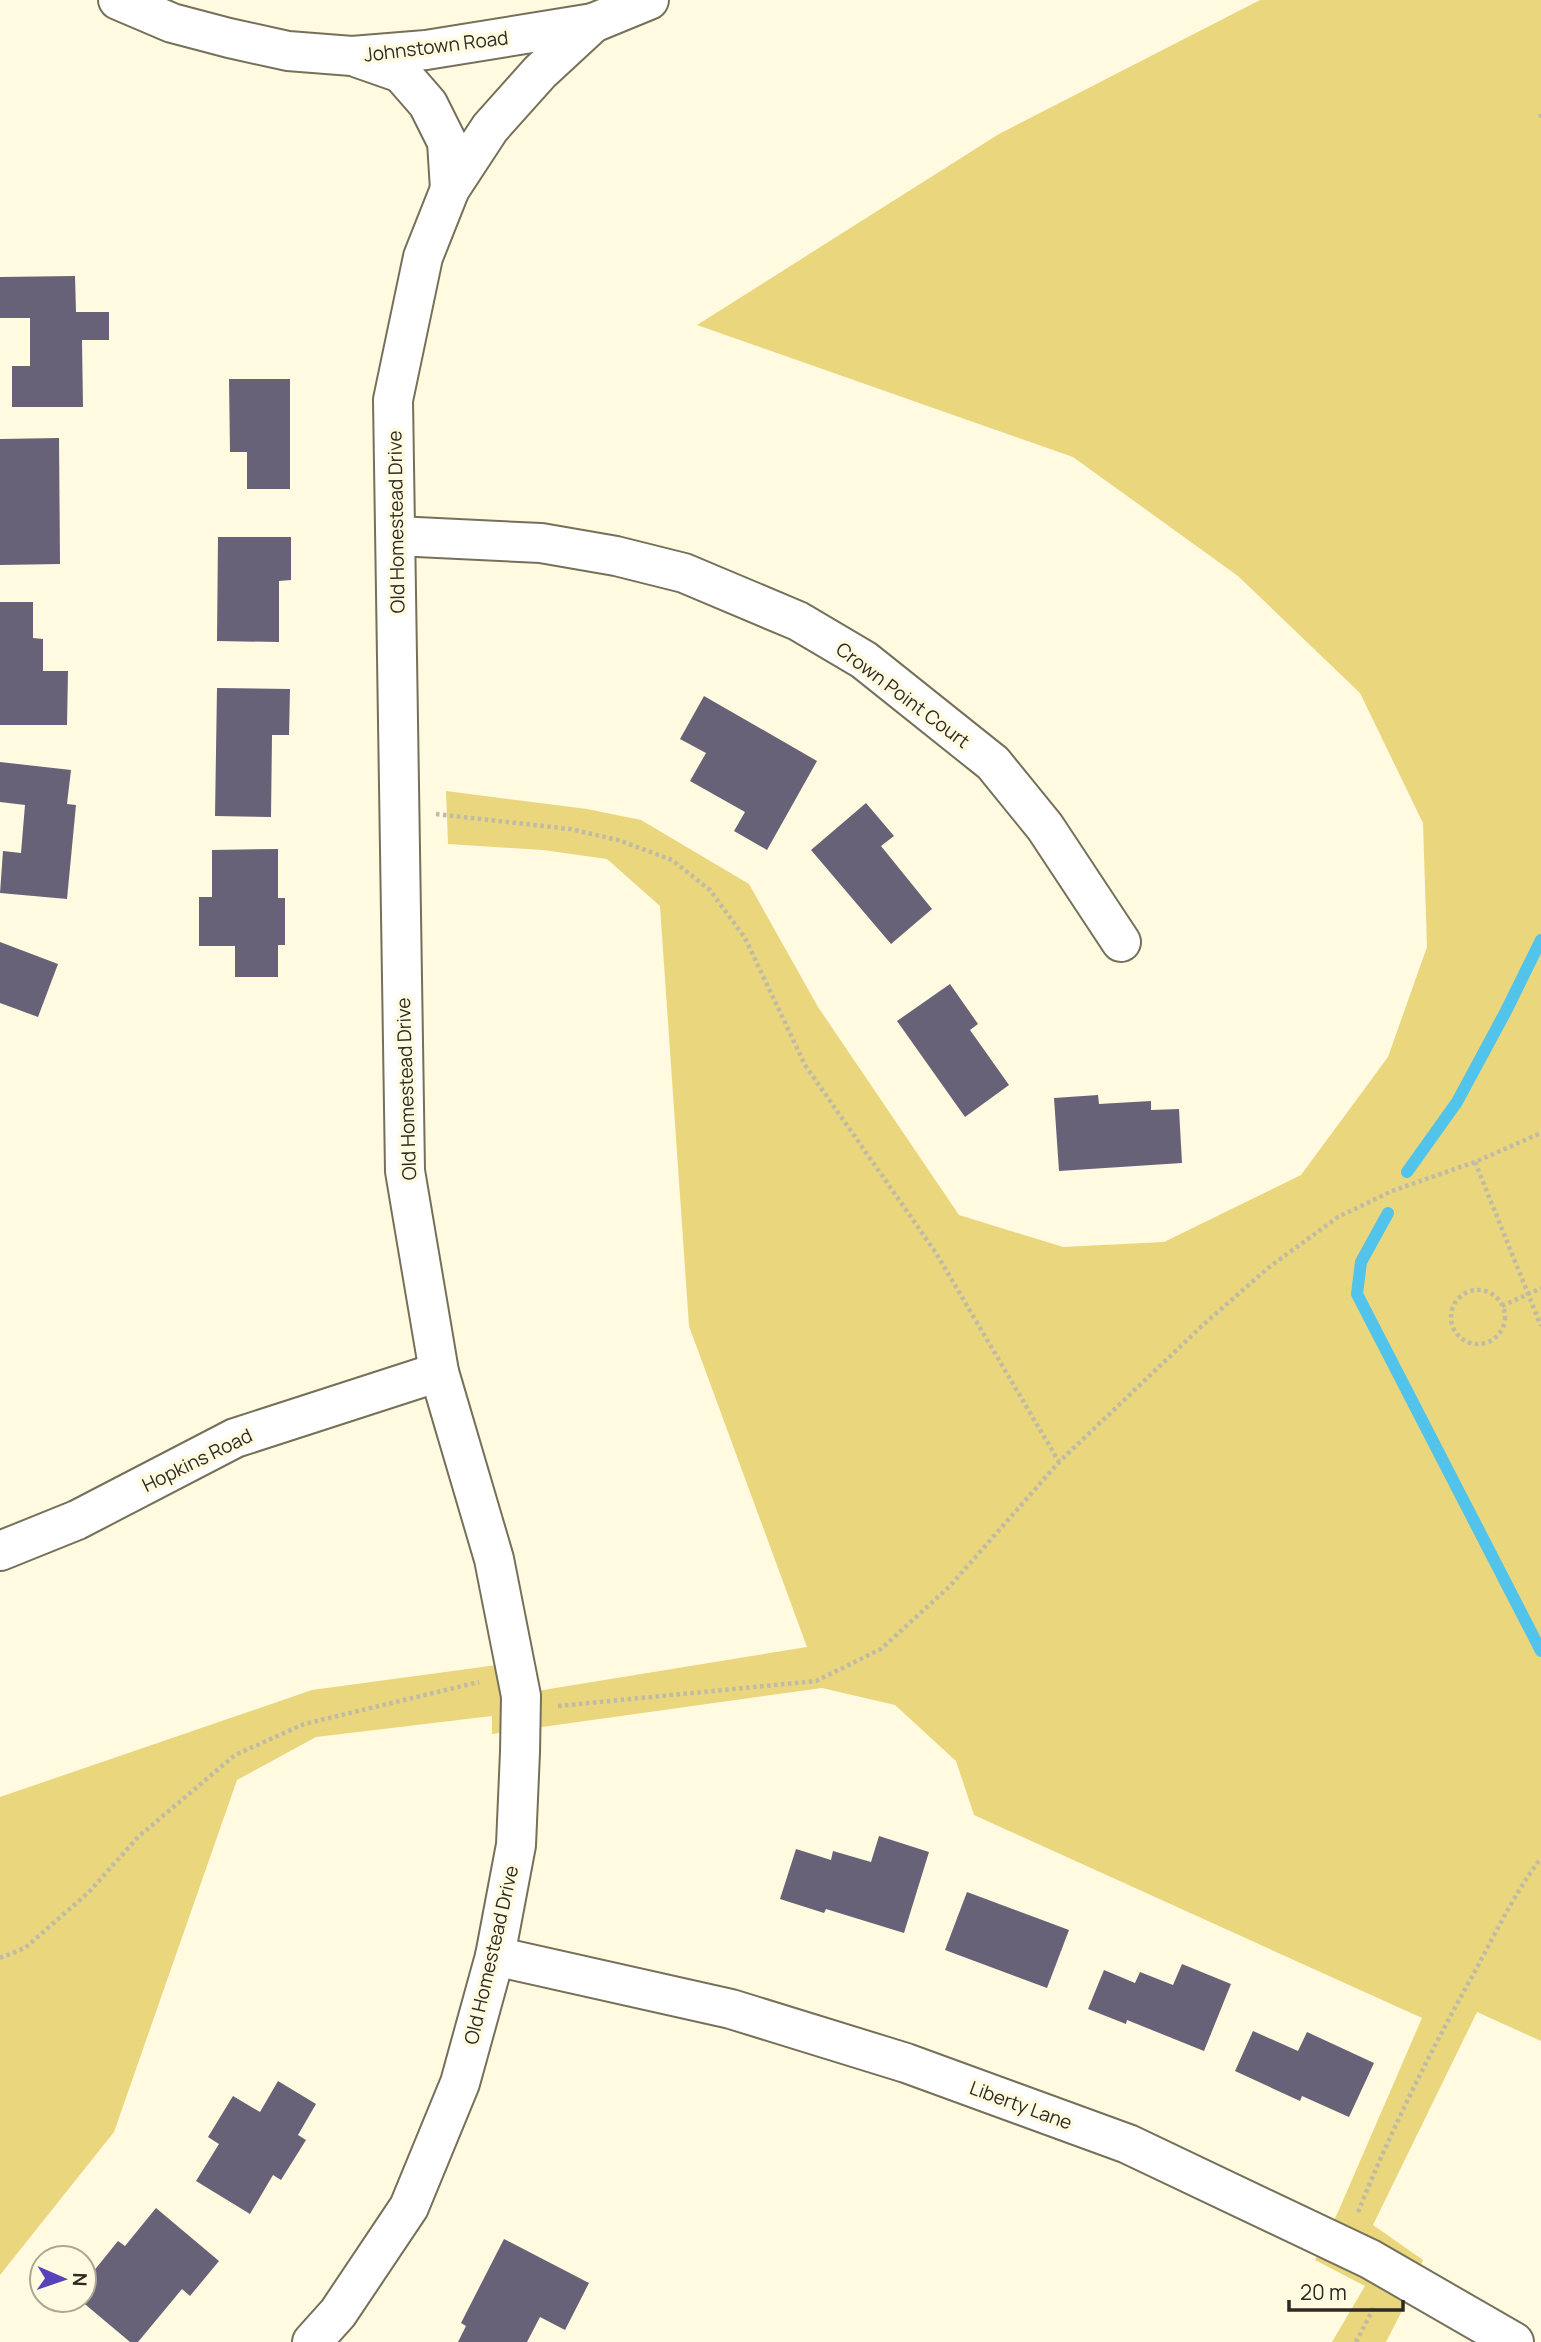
<svg xmlns="http://www.w3.org/2000/svg" width="1541" height="2342" font-family="Manrope,sans-serif">
<style>
.green{fill:#ead67d}
.lines{fill:none;stroke-linecap:round;stroke-linejoin:round}
.stream{stroke:#52c3eb;stroke-width:12}
.building{fill:#676277}
.minor-casing{stroke:#75705a;stroke-width:42}
.path{stroke:#c0bba6;stroke-width:4.5;stroke-dasharray:3.5 3.5;stroke-linecap:butt}
.minor{stroke:#fff;stroke-width:38}
.labels{text-anchor:middle;dominant-baseline:central;stroke-width:7;stroke-linejoin:round;paint-order:stroke}
.street-label{font-size:19px;fill:#2d2b21;stroke:#fffae0}
</style>
<rect width="100%" height="100%" fill="#fffae0"/>
<!-- green -->
<polygon class="green" points="1260,0 1541,0 1541,2041 1477,2012 1373,2225 1423,2260 1403,2309 1386,2342 1332,2342 1365,2286 1315,2260 1338,2212 1422,2018 974,1815 956,1761 895,1705 822,1688 492,1734 492,1716 316,1737 237,1780 114,2132 0,2275 0,1797 312,1690 534,1660 537,1691 807,1647 689,1326 660,906 607,859 543,850 448,844 446,791 587,809 641,820 749,884 818,1007 959,1215 1063,1247 1164,1242 1301,1175 1388,1057 1427,947 1423,823 1360,693 1238,576 1073,457 697,325 999,134"/>
<g class="lines">
<!-- stream -->
<g class="stream">
<polyline points="1407,1172 1457,1102 1506,1011 1541,940"/>
<polyline points="1388,1213 1361,1262 1357,1294 1541,1651"/>
</g>
</g>
<!-- building -->
<g class="building">
<polygon points="75,276 76,312 109,312 109,340 82,340 83,407 12,407 12,366 30,366 30,318 0,318 0,277"/>
<polygon points="229,379 290,379 290,489 247,489 247,452 230,452"/>
<polygon points="59,438 60,564 0,565 0,439"/>
<polygon points="218,537 291,537 291,580 279,581 279,642 217,641"/>
<polygon points="0,602 33,602 33,638 43,639 43,671 68,671 67,725 0,725"/>
<polygon points="217,688 290,689 289,735 272,735 271,817 215,816"/>
<polygon points="704,696 817,761 767,850 734,831 745,812 690,781 706,753 680,739"/>
<polygon points="0,762 71,770 67,804 76,805 67,899 0,893 3,851 21,853 25,805 0,802"/>
<polygon points="866,803 894,836 881,846 932,909 891,944 811,850"/>
<polygon points="278,849 278,898 285,898 285,945 278,945 278,977 235,977 235,946 199,946 199,897 212,897 212,850"/>
<polygon points="0,942 58,964 38,1017 0,1003"/>
<polygon points="950,984 978,1024 970,1030 1009,1085 965,1117 897,1021"/>
<polygon points="1098,1095 1099,1104 1151,1101 1151,1110 1179,1109 1182,1163 1059,1171 1054,1098"/>
<polygon points="879,1836 929,1852 904,1933 826,1909 824,1913 780,1899 796,1849 831,1860 833,1851 871,1862"/>
<polygon points="967,1892 1069,1930 1047,1988 945,1950"/>
<polygon points="1182,1964 1231,1984 1204,2051 1127,2020 1126,2024 1088,2009 1104,1970 1135,1983 1140,1972 1173,1985"/>
<polygon points="1253,2031 1298,2051 1307,2032 1374,2063 1349,2117 1302,2096 1300,2101 1235,2071"/>
<polygon points="278,2081 316,2104 298,2135 306,2140 281,2180 273,2175 250,2214 196,2181 219,2144 208,2137 233,2096 260,2112"/>
<polygon points="156,2208 219,2261 190,2296 182,2289 138,2342 130,2342 80,2300 84,2300 84,2283 118,2241 125,2246"/>
<polygon points="504,2239 589,2283 565,2330 540,2317 527,2342 458,2342 466,2326 461,2323"/>
</g>
<g class="lines">
<defs>
<g id="minor">
<polyline points="118,0 172,23 229,38 288,51 352,56 426,50 593,23"/>
<polyline points="358,58 401,73 428,104 447,142 450,189"/>
<polyline points="396,536 541,543 616,556 684,573 798,621 864,660 993,763 1045,827 1121,942"/>
<polyline points="0,1551 77,1520 235,1438 439,1372"/>
<polyline points="495,1956 731,2009 906,2063 1128,2144 1370,2259 1514,2342"/>
<polyline points="312,2342 338,2313 409,2207 460,2083 495,1956 516,1845 520,1752 521,1696 494,1559 439,1372 405,1171 393,400 423,257 450,189 490,128 540,72 593,23 649,0"/>
</g>
</defs>
<!-- minor casing -->
<use href="#minor" class="minor-casing"/>
<!-- path -->
<g class="path">
<polyline points="1541,114 1541,119"/>
<polyline points="436,814 570,829 618,840 672,860 710,890 745,938 805,1065 936,1253 1059,1462"/>
<polyline points="1475,1162 1541,1326"/>
<circle cx="1478" cy="1317" r="27"/>
<polyline points="1502,1306 1541,1288"/>
<polyline points="558,1706 816,1681 881,1649 950,1586 1059,1462 1204,1324 1268,1268 1338,1217 1392,1191 1475,1162 1541,1133"/>
<polyline points="0,1958 25,1948 89,1892 138,1837 235,1755 304,1724 479,1682"/>
<path d="M 1358,2212 C 1391,2130 1431,2050 1474,1973 C 1495,1934 1514,1894 1541,1858"/>
<polyline points="1356,2342 1375,2305"/>
</g>
<!-- minor -->
<use href="#minor" class="minor"/>
</g>
<g class="labels">
<!-- street labels -->
<g class="street-label">
<text transform="translate(436 46) rotate(-7)">Johnstown Road</text>
<text transform="translate(396 522) rotate(-91)">Old Homestead Drive</text>
<text transform="translate(903 695) rotate(37)">Crown Point Court</text>
<text transform="translate(406 1089) rotate(-92)">Old Homestead Drive</text>
<text transform="translate(197 1460) rotate(-26)">Hopkins Road</text>
<text transform="translate(491 1955) rotate(-77)">Old Homestead Drive</text>
<text transform="translate(1021 2105) rotate(20)">Liberty Lane</text>
</g>
</g>
<!-- north arrow -->
<g transform="translate(63 2279) rotate(92)"><circle r="33" fill="#fffae0" stroke="#aba794" stroke-width="2"/>
<path d="M0-5L12 26L0 18L-12 26Z" fill="#5742ba"/>
<text y="-10" font-size="19" font-weight="bold" text-anchor="middle" fill="#2d2b21">N</text>
</g>
<!-- scale -->
<path d="M1289 2300v10h114v-10" fill="none" stroke="#2d2b21" stroke-width="3.5"/>
<text x="1300" y="2300" font-size="21" fill="#2d2b21" stroke="#fffae0" stroke-width="5" paint-order="stroke">20 m</text>
</svg>
